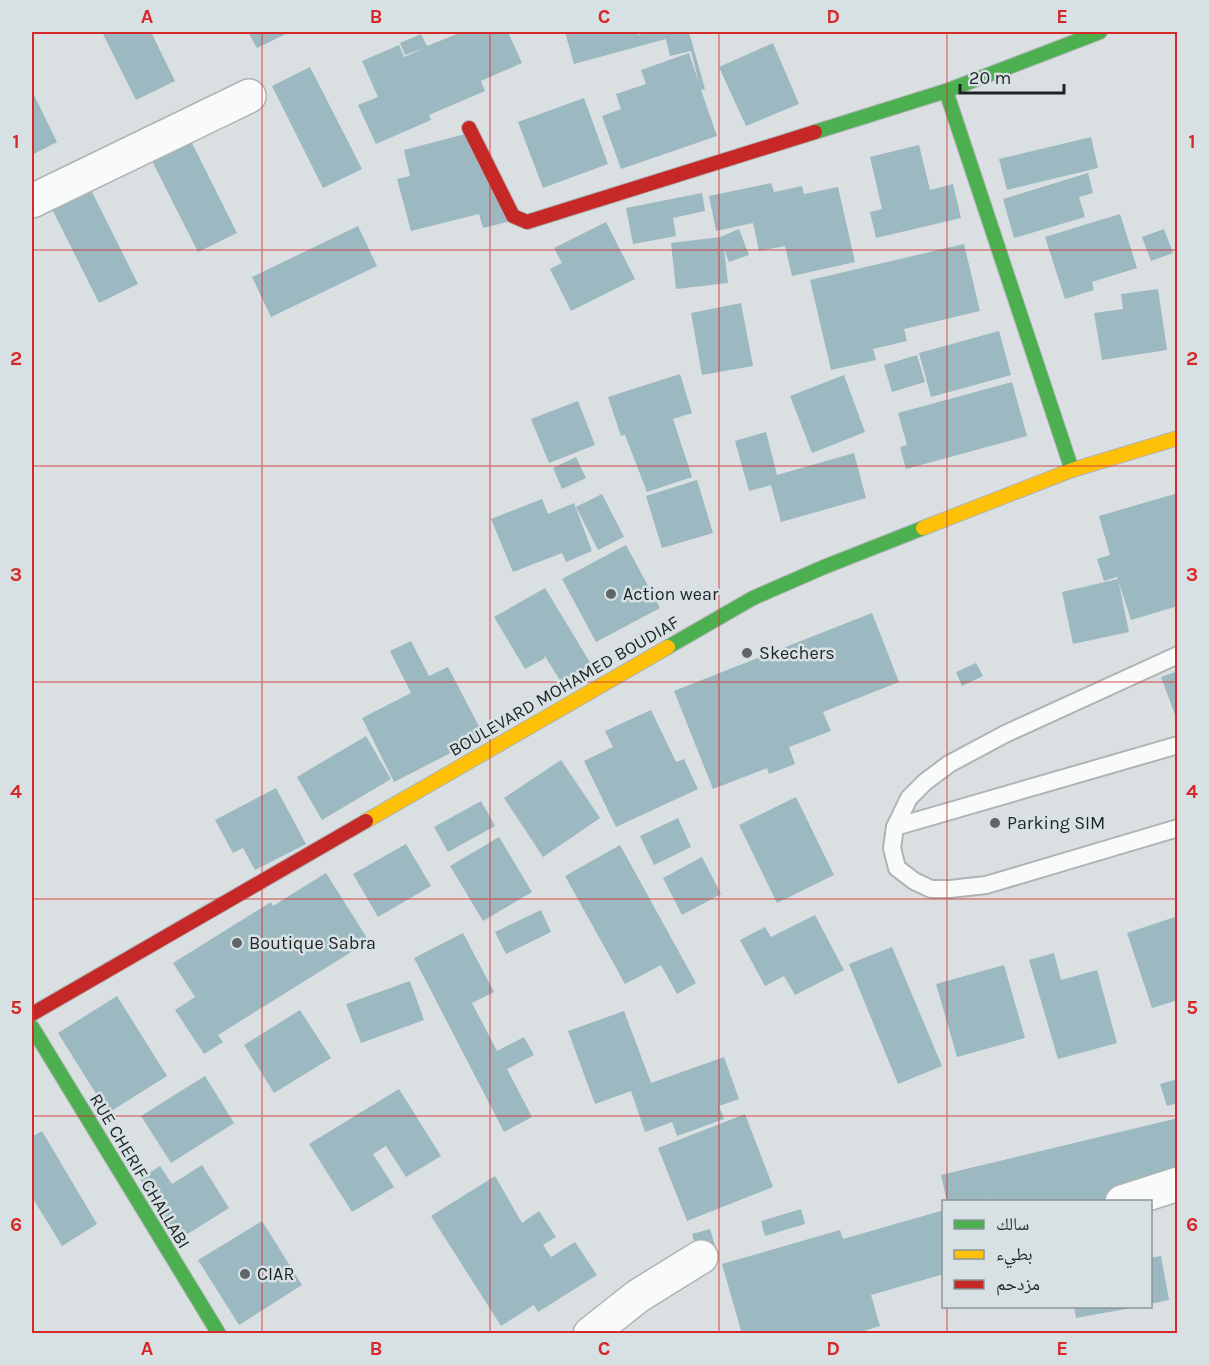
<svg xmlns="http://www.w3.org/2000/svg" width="1209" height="1365" font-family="Karla,'Noto Naskh Arabic',sans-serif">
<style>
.building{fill:#9cb8c1}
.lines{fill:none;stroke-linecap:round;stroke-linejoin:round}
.lane-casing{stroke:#afb3b4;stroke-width:20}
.street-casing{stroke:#afb3b4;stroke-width:36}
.fast-casing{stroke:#afb3b4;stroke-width:16}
.slow-casing{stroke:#afb3b4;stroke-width:16}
.jam-casing{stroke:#afb3b4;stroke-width:16}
.lane{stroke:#f9fafa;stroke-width:16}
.street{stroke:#f9fafa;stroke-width:33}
.fast{stroke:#4caf50;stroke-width:14}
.slow{stroke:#ffc107;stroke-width:14}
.jam{stroke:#c62828;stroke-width:14}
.grid{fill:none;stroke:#d62828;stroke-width:1.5;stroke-opacity:0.55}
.poi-dot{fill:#606566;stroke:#d7e1e4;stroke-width:2}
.labels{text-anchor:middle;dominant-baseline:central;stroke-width:5;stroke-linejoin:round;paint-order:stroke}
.poi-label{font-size:18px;fill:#1f2324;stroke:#d7e1e4;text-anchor:start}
.street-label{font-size:18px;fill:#1f2324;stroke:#d7e1e4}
.neatline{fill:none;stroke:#d62828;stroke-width:2}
.grid-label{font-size:20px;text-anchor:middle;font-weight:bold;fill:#d62828}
</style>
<rect width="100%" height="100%" fill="#dae0e1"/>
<!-- building -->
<g class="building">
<polygon points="102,32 151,32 175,81 136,100"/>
<polygon points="248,32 290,32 257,48"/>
<polygon points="462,32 508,32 522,63 481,81 485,91 429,115 431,120 376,144 358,105 378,97 362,61 399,45 404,57 425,48 405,55 400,43 421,34 427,46"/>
<polygon points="565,32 637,32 638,35 651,32 689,32 705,89 701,90 717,136 621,169 602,116 621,109 616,94 646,84 641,70 689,53 699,83 691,51 670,56 666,39 574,64"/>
<polygon points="773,43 799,104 746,126 719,67"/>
<polygon points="310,67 362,169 323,188 272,86"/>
<polygon points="32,91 57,142 32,155"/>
<polygon points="584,98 608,164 543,188 518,122"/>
<polygon points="186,131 237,233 198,252 147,151"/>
<polygon points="473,132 515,220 483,228 479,214 411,231 397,179 410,176 404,150"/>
<polygon points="1091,137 1098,168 1007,190 999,159"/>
<polygon points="919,145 930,190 953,184 961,218 876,238 870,212 882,209 870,157"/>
<polygon points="1088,173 1093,193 1079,197 1085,217 1014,238 1003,199"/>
<polygon points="87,182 138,284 99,303 48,201"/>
<polygon points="771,183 774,192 802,186 804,194 838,187 855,262 792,276 785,246 759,251 753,223 716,231 709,196"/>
<polygon points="702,193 705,211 673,218 676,236 633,244 626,208"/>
<polygon points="1120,214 1137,268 1092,282 1094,290 1065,299 1045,237"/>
<polygon points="606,222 635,279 571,311 550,269 562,263 554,248"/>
<polygon points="358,226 377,266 271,317 252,277"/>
<polygon points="739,229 749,255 729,262 724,249 728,283 676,289 671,243 720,237"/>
<polygon points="1164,229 1173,253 1151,261 1142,237"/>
<polygon points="964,244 980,311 904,329 907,341 873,349 876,360 831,370 810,280"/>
<polygon points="1158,289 1167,350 1102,360 1094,313 1123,309 1121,294"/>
<polygon points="741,303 753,366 702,375 691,313"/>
<polygon points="999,331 1011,375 931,397 919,353"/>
<polygon points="917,355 925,382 892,392 884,365"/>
<polygon points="680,374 692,413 673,419 692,477 647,492 625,435 621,436 608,397"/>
<polygon points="844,375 865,432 812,453 790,396"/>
<polygon points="1012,382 1027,436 906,469 900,447 907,445 898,413"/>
<polygon points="578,401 595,445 549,463 531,419"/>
<polygon points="766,432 777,475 854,453 866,498 781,522 771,485 749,491 735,441"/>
<polygon points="576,457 586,478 562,489 553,468"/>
<polygon points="697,480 713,533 662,548 646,496"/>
<polygon points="1178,493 1178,606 1131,620 1117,577 1104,581 1097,559 1110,555 1099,516"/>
<polygon points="602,494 624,537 598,550 576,507"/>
<polygon points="542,499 548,514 574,503 592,551 566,562 562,553 513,572 491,519"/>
<polygon points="626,545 660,608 596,642 562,579"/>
<polygon points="1118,579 1129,632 1073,644 1062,592"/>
<polygon points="545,588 591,664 561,682 543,653 545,658 525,669 494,617"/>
<polygon points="872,613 899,682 823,712 831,731 789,747 795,764 769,774 767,768 713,789 674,691"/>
<polygon points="411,641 429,676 448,667 484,736 394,782 362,718 411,693 390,651"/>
<polygon points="976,663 983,676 962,686 956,672"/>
<polygon points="1178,671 1178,720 1177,720 1161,677"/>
<polygon points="651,710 676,762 684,759 698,789 616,827 584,761 613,747 605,731"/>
<polygon points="366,736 391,779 322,820 297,777"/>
<polygon points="561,760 600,818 543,857 504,798"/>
<polygon points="276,788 306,844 255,870 243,848 233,853 215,820"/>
<polygon points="796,797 834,875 777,903 739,825"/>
<polygon points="481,801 495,826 448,852 434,827"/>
<polygon points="678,818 691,847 654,865 640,836"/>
<polygon points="499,837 532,892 483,921 450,866"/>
<polygon points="406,844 431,886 378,917 353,874"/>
<polygon points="620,845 696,983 677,994 661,965 625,984 565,876"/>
<polygon points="702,857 721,894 682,915 663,878"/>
<polygon points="326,873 369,941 218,1035 223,1042 204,1054 175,1010 195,997 173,963 271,902 273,906"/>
<polygon points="541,910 551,932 506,954 495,932"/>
<polygon points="815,915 844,970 795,995 784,976 765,986 740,940 765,927 771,937"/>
<polygon points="1178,916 1178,1000 1152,1008 1127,933"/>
<polygon points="463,933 494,992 472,1003 497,1051 524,1037 534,1055 507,1069 532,1117 504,1132 414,958"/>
<polygon points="892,947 942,1066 898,1084 849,964"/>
<polygon points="1054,953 1061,980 1097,970 1117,1043 1058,1059 1029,960"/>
<polygon points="1004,965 1025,1038 957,1057 936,984"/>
<polygon points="410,981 424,1020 361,1043 346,1004"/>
<polygon points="117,996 167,1076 108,1113 58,1033"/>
<polygon points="300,1010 331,1058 274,1093 244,1045"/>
<polygon points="624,1011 651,1083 724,1057 739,1099 719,1106 724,1119 677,1136 672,1122 645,1132 631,1091 595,1104 568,1031"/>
<polygon points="205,1076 234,1123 171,1163 141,1116"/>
<polygon points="1178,1079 1178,1103 1167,1106 1160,1084"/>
<polygon points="399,1089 441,1156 406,1177 386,1146 373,1154 394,1187 352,1212 309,1144"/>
<polygon points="745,1114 773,1187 687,1221 658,1148"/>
<polygon points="1178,1118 1178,1182 1099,1202 989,1202 989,1199 979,1202 947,1202 941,1175"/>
<polygon points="42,1131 97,1224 62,1246 32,1197 32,1137"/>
<polygon points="202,1165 229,1208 178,1240 140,1179 160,1166 172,1184"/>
<polygon points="495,1176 522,1223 539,1211 556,1237 543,1245 551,1257 575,1242 597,1275 538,1312 534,1305 501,1326 431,1216"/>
<polygon points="801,1209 805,1224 765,1236 761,1221"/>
<polygon points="944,1210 944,1274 871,1295 880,1326 855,1334 742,1334 722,1264 840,1230 843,1239"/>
<polygon points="262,1221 302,1285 239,1325 198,1260"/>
<polygon points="710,1229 716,1249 698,1254 692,1234"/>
<polygon points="1161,1256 1169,1300 1150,1304 1150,1258"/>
<polygon points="1074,1306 1131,1306 1131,1308 1076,1318"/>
</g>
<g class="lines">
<defs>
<g id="lane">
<polyline points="1178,655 1005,734 949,764 925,782 909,798 895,827 892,848 897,868 914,881 931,889 950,889 986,885 1178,828"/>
<polyline points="895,827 1178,745"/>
</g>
<g id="street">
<polyline points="32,201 249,96"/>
<polyline points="1122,1202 1178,1184"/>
<polyline points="590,1334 638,1296 701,1257"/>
</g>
<g id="fast">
<polyline points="946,91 1072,470"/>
<polyline points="815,132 946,91 1100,32"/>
<polyline points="668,647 753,598 824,567 923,528"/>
<polyline points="32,1027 219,1334"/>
</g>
<g id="slow">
<polyline points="923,528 1072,470 1178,438"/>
<polyline points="366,821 668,647"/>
</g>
<g id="jam">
<polyline points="469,128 513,216 527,222 815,132"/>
<polyline points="32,1014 366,821"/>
</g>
</defs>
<!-- lane casing -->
<use href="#lane" class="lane-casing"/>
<!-- street casing -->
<use href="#street" class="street-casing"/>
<!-- fast casing -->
<use href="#fast" class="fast-casing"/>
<!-- slow casing -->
<use href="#slow" class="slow-casing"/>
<!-- jam casing -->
<use href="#jam" class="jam-casing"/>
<!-- lane -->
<use href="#lane" class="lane"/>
<!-- street -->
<use href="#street" class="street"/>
<!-- fast -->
<use href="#fast" class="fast"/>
<!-- slow -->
<use href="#slow" class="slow"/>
<!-- jam -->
<use href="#jam" class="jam"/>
</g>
<!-- grid -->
<path class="grid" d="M 262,32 L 262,1334M 490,32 L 490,1334M 719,32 L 719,1334M 947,32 L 947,1202M 32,250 L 1178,250M 32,466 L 1178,466M 32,682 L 1178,682M 32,899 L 1178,899M 32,1116 L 1178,1116M 947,1306 L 947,1334"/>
<!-- markers -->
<g class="poi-dot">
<circle cx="611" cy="594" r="6"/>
<circle cx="747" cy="653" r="6"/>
<circle cx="995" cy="823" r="6"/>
<circle cx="237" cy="943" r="6"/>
<circle cx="245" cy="1274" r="6"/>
</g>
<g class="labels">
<!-- poi labels -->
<g class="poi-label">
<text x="623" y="594">Action wear</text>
<text x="759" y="653">Skechers</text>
<text x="1007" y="823">Parking SIM</text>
<text x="249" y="943">Boutique Sabra</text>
<text x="257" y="1274">CIAR</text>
</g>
<!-- street labels -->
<g class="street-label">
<text transform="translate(564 686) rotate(-30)">BOULEVARD MOHAMED BOUDIAF</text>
<text transform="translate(140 1171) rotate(59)">RUE CHERIF CHALLABI</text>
</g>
</g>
<!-- border -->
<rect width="1209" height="1365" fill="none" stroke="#d7e1e4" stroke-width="66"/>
<!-- legend -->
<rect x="942" y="1200" width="210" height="108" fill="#d7e1e4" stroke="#8d9597" stroke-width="1.5"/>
<rect x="954" y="1220" width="30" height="9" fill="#4caf50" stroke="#8d9597" stroke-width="1.5"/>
<text x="996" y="1230" font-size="18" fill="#1f2324">سالك</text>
<rect x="954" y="1250" width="30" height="9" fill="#ffc107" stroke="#8d9597" stroke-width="1.5"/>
<text x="996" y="1260" font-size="18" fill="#1f2324">بطيء</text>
<rect x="954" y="1280" width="30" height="9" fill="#c62828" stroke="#8d9597" stroke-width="1.5"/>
<text x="996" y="1290" font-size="18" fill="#1f2324">مزدحم</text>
<!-- scale -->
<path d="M960 84v9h104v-9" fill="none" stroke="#1f2324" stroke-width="3"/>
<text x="969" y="84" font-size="18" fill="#1f2324" stroke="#d7e1e4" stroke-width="4.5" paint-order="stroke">20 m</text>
<rect x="33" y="33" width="1143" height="1299" class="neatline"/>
<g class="grid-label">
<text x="147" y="23">A</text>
<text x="376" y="23">B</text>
<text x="604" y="23">C</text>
<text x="833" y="23">D</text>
<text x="1062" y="23">E</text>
<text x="16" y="148">1</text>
<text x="1192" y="148">1</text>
<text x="16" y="365">2</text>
<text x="1192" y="365">2</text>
<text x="16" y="581">3</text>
<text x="1192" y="581">3</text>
<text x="16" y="798">4</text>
<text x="1192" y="798">4</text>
<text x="16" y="1014">5</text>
<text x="1192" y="1014">5</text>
<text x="16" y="1231">6</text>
<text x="1192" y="1231">6</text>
<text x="147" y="1355">A</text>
<text x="376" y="1355">B</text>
<text x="604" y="1355">C</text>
<text x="833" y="1355">D</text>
<text x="1062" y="1355">E</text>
</g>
</svg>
